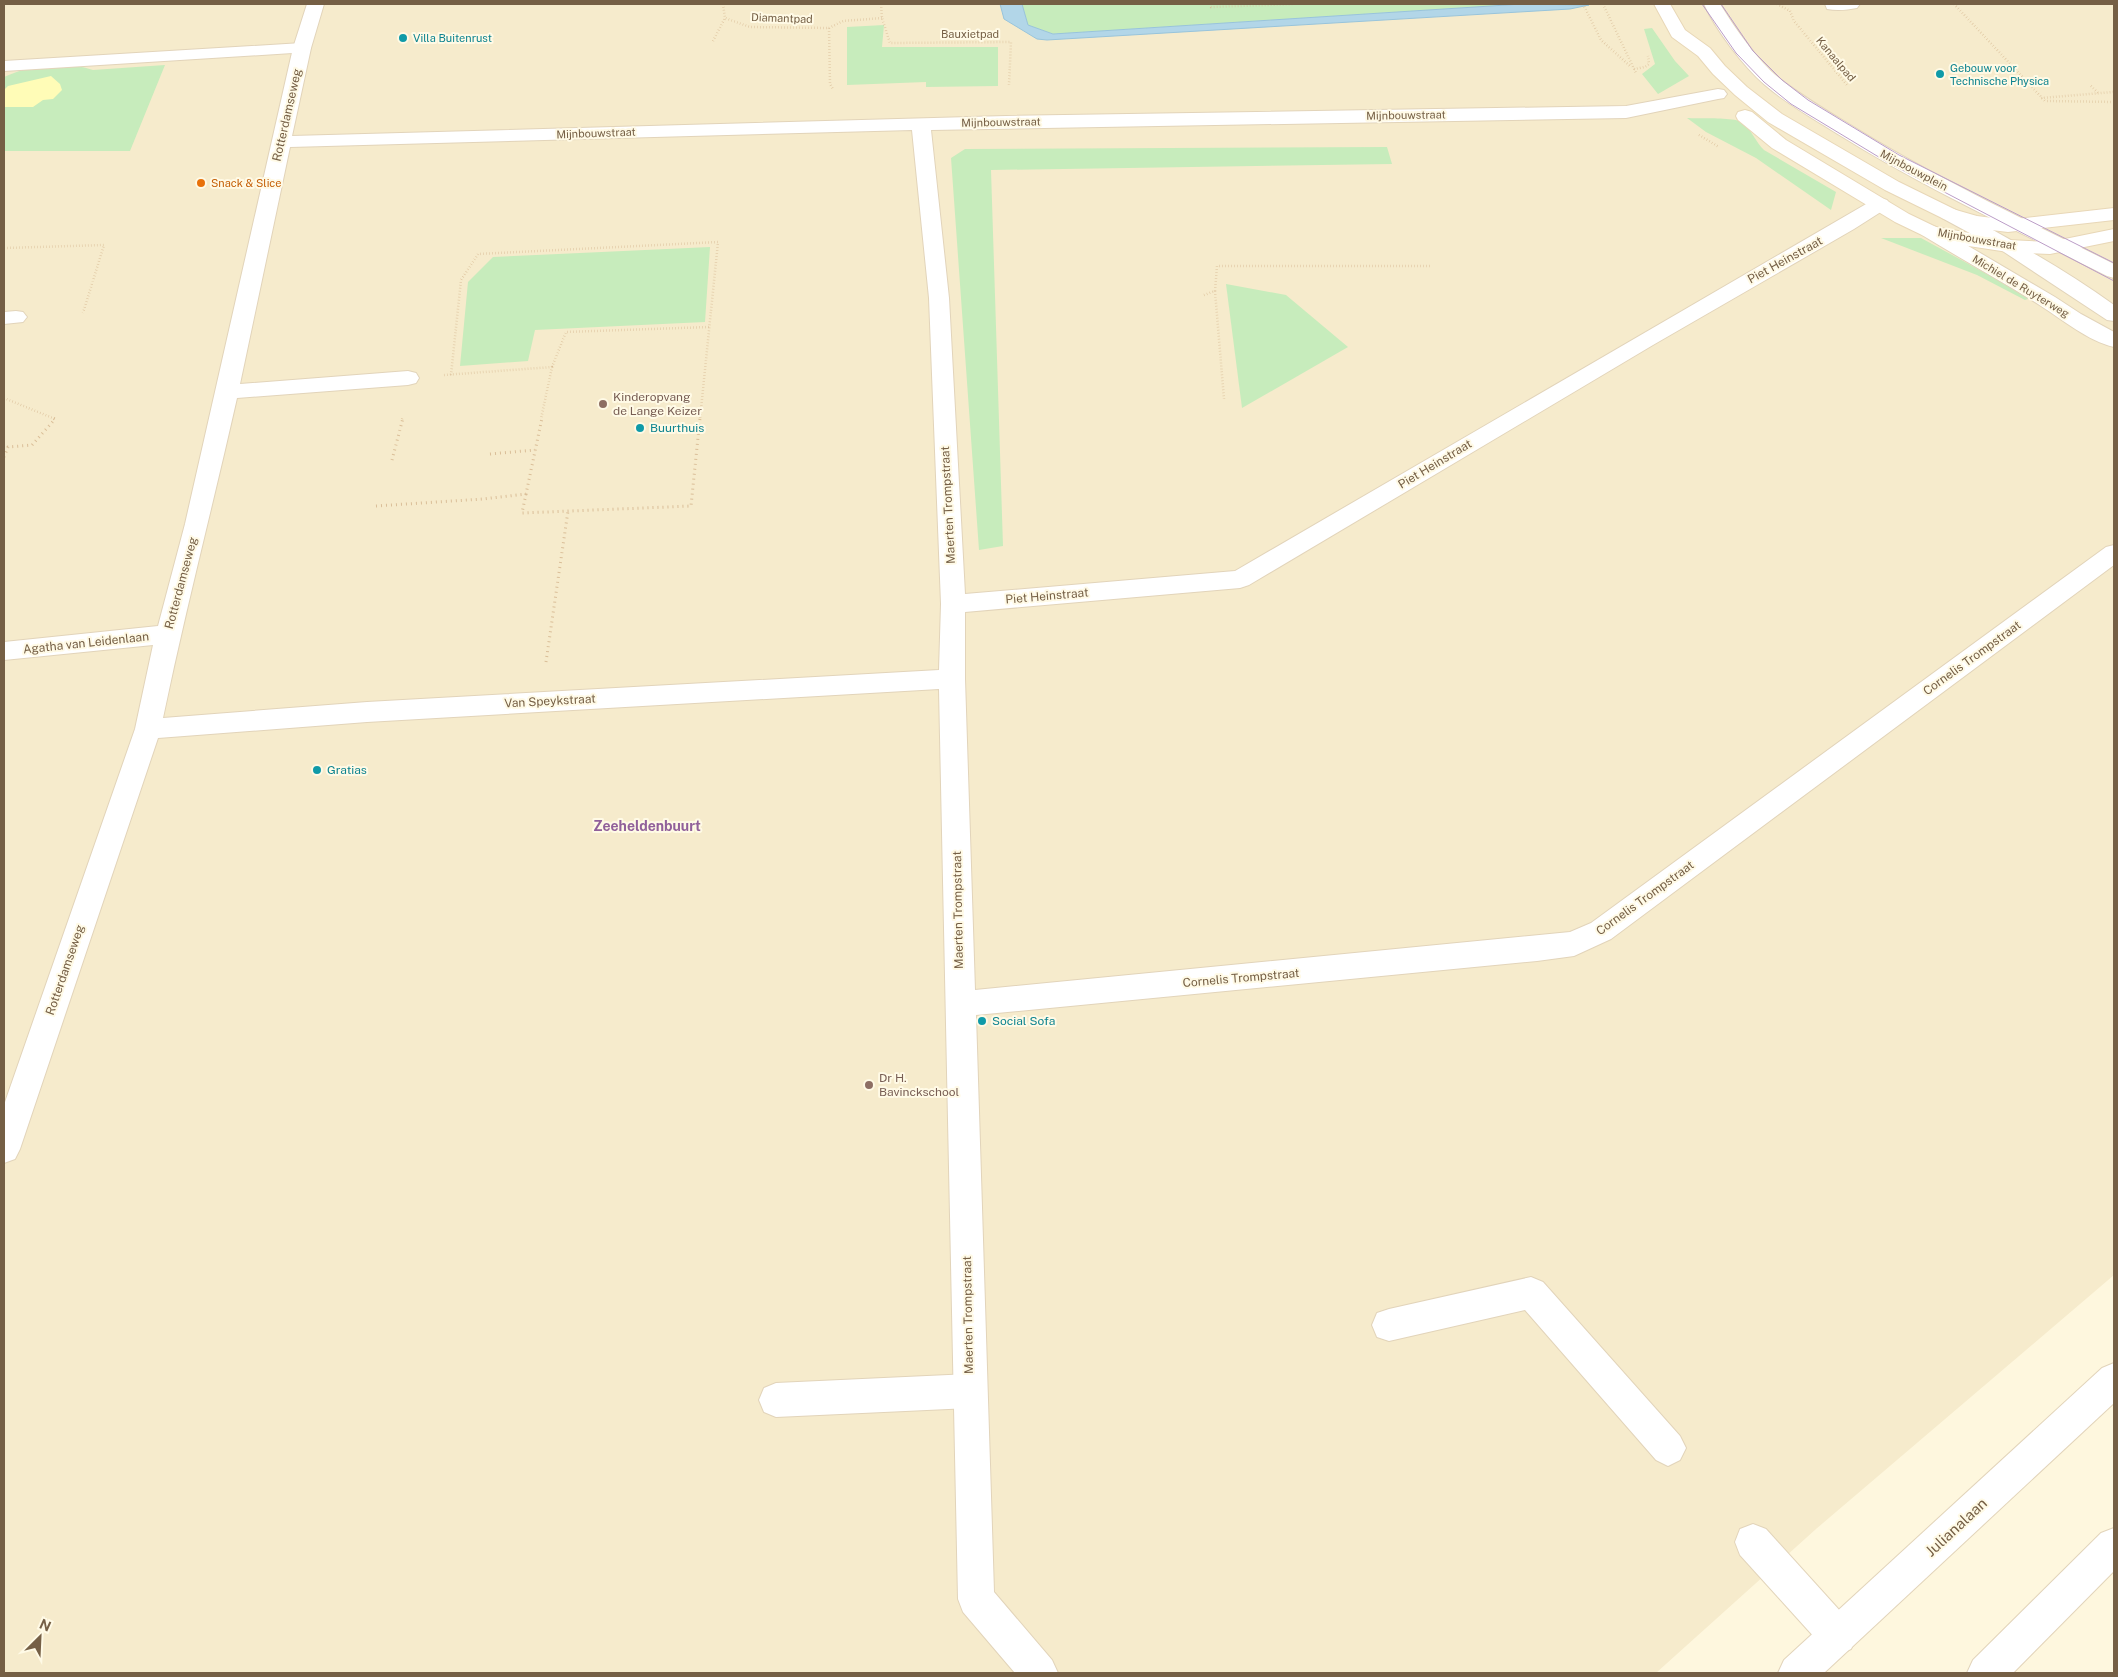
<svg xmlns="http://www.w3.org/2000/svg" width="2118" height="1677" font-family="'Public Sans',sans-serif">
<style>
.residential{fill:#f6ebcc}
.green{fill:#c7ecbc}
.sand{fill:#fffcb7}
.water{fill:#b2d6e8;stroke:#98c4db}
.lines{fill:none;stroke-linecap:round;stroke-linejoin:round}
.lane-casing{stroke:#e2d4ba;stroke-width:2}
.street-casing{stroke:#e2d4ba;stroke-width:2}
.secondary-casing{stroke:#e8d7b7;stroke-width:2}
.path-far1{stroke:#dabe98;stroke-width:2.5;stroke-dasharray:0.5 2.5;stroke-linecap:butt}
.path{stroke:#dabe98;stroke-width:3;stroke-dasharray:1 4;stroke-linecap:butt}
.lane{fill:#fff;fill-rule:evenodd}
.street{fill:#fff;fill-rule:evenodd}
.secondary{fill:#fff;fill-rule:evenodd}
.tram{stroke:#bb9dc7;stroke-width:1}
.culture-dot{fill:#0f9aa8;stroke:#fffae6;stroke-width:2}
.food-dot{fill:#e8710a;stroke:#fffae6;stroke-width:2}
.education-dot{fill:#8d6e63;stroke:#fffae6;stroke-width:2}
.labels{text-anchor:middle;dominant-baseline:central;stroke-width:4;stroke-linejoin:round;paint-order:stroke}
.far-street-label{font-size:11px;fill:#755f45;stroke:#fffae6}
.far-culture-label{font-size:11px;fill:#0d838f;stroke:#fffae6;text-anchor:start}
.far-food-label{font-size:11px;fill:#c56008;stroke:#fffae6;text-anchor:start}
.street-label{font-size:12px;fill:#755f45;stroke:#fffae6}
.education-label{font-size:12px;fill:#785e54;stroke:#fffae6;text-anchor:start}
.culture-label{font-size:12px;fill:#0d838f;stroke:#fffae6;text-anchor:start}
.neighbourhood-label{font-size:14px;font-weight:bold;fill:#91609a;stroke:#fffae6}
.near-street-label{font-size:15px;fill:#755f45;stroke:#fffae6}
</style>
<rect width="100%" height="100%" fill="#fef7de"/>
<!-- residential -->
<polygon class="residential" points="4,4 2114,4 2114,1275 1816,1529 1656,1673 4,1673"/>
<!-- green -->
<g class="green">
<polygon points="1022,4 1522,4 1053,34 1028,25"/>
<polygon points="884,25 882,47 998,47 998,86 926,87 926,82 847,85 847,27"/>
<polygon points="1652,28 1675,61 1689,76 1658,94 1642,74 1655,64 1644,29"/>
<path d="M 165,65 L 130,151 L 4,151 L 4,77 C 29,65 66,60 93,70 Z"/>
<path d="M 1687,118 C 1699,119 1737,116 1745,124 C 1752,132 1756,142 1764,150 L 1836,192 L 1831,210 L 1756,158 L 1706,132 Z"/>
<polygon points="1387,147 1392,164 991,170 1003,546 979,550 951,158 965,149"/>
<polygon points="1881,238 1921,238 2031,298 2025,300 1977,275"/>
<polygon points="710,247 705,322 535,330 528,361 460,366 468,282 493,257"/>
<polygon points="1226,284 1286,295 1348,347 1242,408"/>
</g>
<!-- sand -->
<polygon class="sand" points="51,76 60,84 62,90 53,99 43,100 33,107 4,107 4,90 8,86"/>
<!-- water -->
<polygon class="water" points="1000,4 1022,4 1028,25 1053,34 1522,4 1589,5 1570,9 1047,40 1037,39 1004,19"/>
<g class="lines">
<defs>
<g id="lane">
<path d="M 1704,4 L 1720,4 C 1735,28 1757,60 1779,78 C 1802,96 1827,111 1852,126 C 1936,178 2026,220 2114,264 L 2114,278 L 2107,276 C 2018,231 1926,189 1841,136 C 1816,120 1788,105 1765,85 C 1743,66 1716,30 1704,4 Z"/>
<polygon points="302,43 308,44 311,48 308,52 4,71 4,61"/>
<polygon points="1531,1277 1543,1282 1680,1436 1686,1448 1680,1460 1668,1466 1656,1460 1525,1310 1389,1341 1377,1337 1372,1325 1377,1313 1389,1309"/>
<polygon points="970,1374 982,1379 987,1391 982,1403 970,1408 776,1417 764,1412 759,1400 764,1388 776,1383"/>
<polygon points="1753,1524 1766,1529 1851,1623 1857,1636 1851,1649 1838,1655 1825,1649 1740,1555 1735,1542 1740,1529"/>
</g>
<g id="street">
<path d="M 307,4 L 324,4 L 311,48 L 292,136 L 1006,116 L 1626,106 L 1718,89 L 1724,90 L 1727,94 L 1724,98 L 1718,99 L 1626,118 L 931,130 L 949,298 L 965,594 L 1235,571 L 1873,200 L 1880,198 L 1887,200 L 1890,204 L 1887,208 L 1854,229 L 1653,345 L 1249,585 L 1240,588 L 965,612 L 965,679 L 975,990 L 1570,932 L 1591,923 L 2106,547 L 2114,545 L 2114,565 L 1611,939 L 1574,956 L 1537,961 L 976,1015 L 994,1592 L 1052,1660 L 1058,1673 L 1015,1673 L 963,1612 L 958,1599 L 939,689 L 367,722 L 158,738 L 20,1149 L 15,1159 L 4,1163 L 4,1105 L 135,729 L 153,645 L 4,660 L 4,642 L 158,626 L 185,524 L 293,48 ZM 912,130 L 929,298 L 941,604 L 939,670 L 367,702 L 163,718 C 185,611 213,505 237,398 L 408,385 L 416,383 L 419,378 L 416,373 L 408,371 L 240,384 L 290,147 Z"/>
<path d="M 1825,4 L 1860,4 L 1857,8 C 1847,10 1837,11 1827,9 Z"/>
<path d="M 1949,208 L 1956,210 C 2010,239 2064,269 2114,305 L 2114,321 L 2107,320 L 2001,250 L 1942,218 L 1939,214 L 1942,210 Z"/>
<path d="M 1929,225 L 1936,227 L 2055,297 L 2081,314 L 2114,332 L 2114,347 C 2088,341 2063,320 2041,306 C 2002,281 1961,259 1922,235 L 1919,231 L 1922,227 Z"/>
<polygon points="16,311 23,312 27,317 23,322 4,324 4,312"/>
<polygon points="2114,1363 2114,1403 1824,1673 1778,1673 1784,1660 2102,1368"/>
<polygon points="2114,1528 2114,1571 2013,1673 1967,1673 1973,1660 2101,1533"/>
</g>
<g id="secondary">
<polygon points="1654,4 1670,4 1685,30 1710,48 1725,66 1747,87 1782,114 1899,182 1956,210 1977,216 2008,220 2114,208 2114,220 2008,232 1975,228 1942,218 1885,190 1768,122 1735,95 1713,74 1698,56 1672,37"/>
<polygon points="1745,110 1752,112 1786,140 1909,214 1936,227 2008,240 2050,242 2114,229 2114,241 2050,254 2008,252 1962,245 1922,235 1895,222 1772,148 1738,120 1736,116 1738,112"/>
</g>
</defs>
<!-- lane casing -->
<use href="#lane" class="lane-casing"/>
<!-- street casing -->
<use href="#street" class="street-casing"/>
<!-- secondary casing -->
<use href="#secondary" class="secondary-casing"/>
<!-- path-far1 -->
<g class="path-far1">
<polyline points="723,4 725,18 750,27 829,28 830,84 833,89"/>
<polyline points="881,4 882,18 890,43 1011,42 1009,85"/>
<polyline points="1210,4 1211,7 1294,4"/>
<polyline points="1583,4 1601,40 1631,67"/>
<polyline points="1603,4 1636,73"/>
<polyline points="1777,4 1790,11"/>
<polyline points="1954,4 2045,101 2114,102"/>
<polyline points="1790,11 1794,21 1847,85"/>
<polyline points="829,28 843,21 882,18"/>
<polyline points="713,41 725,18"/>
<polyline points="1634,69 1645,67 1649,64 1648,56"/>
<polyline points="2091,86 2098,93"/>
<polyline points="2041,98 2114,92"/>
<polyline points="1699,135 1719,147"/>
<polyline points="4,248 104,245 83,313"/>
<polyline points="1215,291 1224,399"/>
<polyline points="1204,295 1215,291 1217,266 1431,266"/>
<polyline points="552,367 566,332 709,327"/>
<polyline points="444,375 552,367 541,419"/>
<polyline points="451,375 461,280 478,254 718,242 700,419"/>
<polyline points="4,398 55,419"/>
<polyline points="402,419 403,417"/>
</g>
<!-- path -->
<g class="path">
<polyline points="490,454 535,450"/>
<polyline points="4,457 8,447 32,445 55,419 53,418"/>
<polyline points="392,460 403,418"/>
<polyline points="526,494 522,513 691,506 700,418"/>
<polyline points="376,506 483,499 526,494 542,418"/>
<polyline points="546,662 568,511"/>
</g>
<!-- lane -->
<use href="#lane" class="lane"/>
<!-- street -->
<use href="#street" class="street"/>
<!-- secondary -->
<use href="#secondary" class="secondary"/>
<!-- tram -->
<g class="tram">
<polyline points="1702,4 1736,53 1764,82 1791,104 1887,162 2114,281"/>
<polyline points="1721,4 1753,51 1782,80 1808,100 1899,155 2114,263"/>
</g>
</g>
<!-- markers -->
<g class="culture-dot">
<circle cx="403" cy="38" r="5"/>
<circle cx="1940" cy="74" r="5"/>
<circle cx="640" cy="428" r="5"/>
<circle cx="317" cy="770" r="5"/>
<circle cx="982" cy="1021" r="5"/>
</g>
<circle class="food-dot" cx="201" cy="183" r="5"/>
<g class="education-dot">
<circle cx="603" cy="404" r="5"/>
<circle cx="869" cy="1085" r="5"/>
</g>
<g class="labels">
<!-- far-street labels -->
<g class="far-street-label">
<text transform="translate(782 18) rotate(2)">Diamantpad</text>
<text x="970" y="34">Bauxietpad</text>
<text transform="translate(1836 59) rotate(50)">Kanaalpad</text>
<text transform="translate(1406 115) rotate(-1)">Mijnbouwstraat</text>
<text transform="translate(1001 122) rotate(-1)">Mijnbouwstraat</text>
<text transform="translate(596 133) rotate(-2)">Mijnbouwstraat</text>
<text transform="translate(1914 170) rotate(28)">Mijnbouwplein</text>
<text transform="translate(1977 239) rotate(10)">Mijnbouwstraat</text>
<text transform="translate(2021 286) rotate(31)">Michiel de Ruyterweg</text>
</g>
<!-- far-culture labels -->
<g class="far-culture-label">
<text x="413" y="38">Villa Buitenrust</text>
<text x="1950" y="68">Gebouw voor<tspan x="1950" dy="13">Technische Physica</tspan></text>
</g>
<!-- far-food labels -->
<g class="far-food-label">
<text x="211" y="183">Snack &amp; Slice</text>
</g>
<!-- street labels -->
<g class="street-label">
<text transform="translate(287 115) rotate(-77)">Rotterdamseweg</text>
<text transform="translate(1785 260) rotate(-29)">Piet Heinstraat</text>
<text transform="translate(1435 464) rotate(-31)">Piet Heinstraat</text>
<text transform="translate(948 505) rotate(-93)">Maerten Trompstraat</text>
<text transform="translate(181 583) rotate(-75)">Rotterdamseweg</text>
<text transform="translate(1047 596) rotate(-5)">Piet Heinstraat</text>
<text transform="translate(86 643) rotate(-6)">Agatha van Leidenlaan</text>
<text transform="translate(1972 658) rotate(-36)">Cornelis Trompstraat</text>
<text transform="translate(550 701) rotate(-3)">Van Speykstraat</text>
<text transform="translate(1645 898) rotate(-36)">Cornelis Trompstraat</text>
<text transform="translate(958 910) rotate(-91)">Maerten Trompstraat</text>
<text transform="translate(65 970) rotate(-71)">Rotterdamseweg</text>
<text transform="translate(1241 978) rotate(-5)">Cornelis Trompstraat</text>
<text transform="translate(968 1315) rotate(-91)">Maerten Trompstraat</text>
</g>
<!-- education labels -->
<g class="education-label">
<text x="613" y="397">Kinderopvang<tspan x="613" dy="14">de Lange Keizer</tspan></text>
<text x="879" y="1078">Dr H.<tspan x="879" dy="14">Bavinckschool</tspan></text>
</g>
<!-- culture labels -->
<g class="culture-label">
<text x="650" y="428">Buurthuis</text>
<text x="327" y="770">Gratias</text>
<text x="992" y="1021">Social Sofa</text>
</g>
<!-- neighbourhood labels -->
<g class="neighbourhood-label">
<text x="647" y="826">Zeeheldenbuurt</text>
</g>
<!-- near-street labels -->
<g class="near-street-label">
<text transform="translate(1956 1527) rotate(-43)">Julianalaan</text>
</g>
</g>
<!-- border -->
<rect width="2118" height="1677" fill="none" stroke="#755f45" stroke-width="10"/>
<!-- north arrow -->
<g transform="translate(40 1637) rotate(24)" stroke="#fffae6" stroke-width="4" paint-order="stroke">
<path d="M0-4L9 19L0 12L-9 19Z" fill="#755f45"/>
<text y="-8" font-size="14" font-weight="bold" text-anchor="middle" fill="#755f45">N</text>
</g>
</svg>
